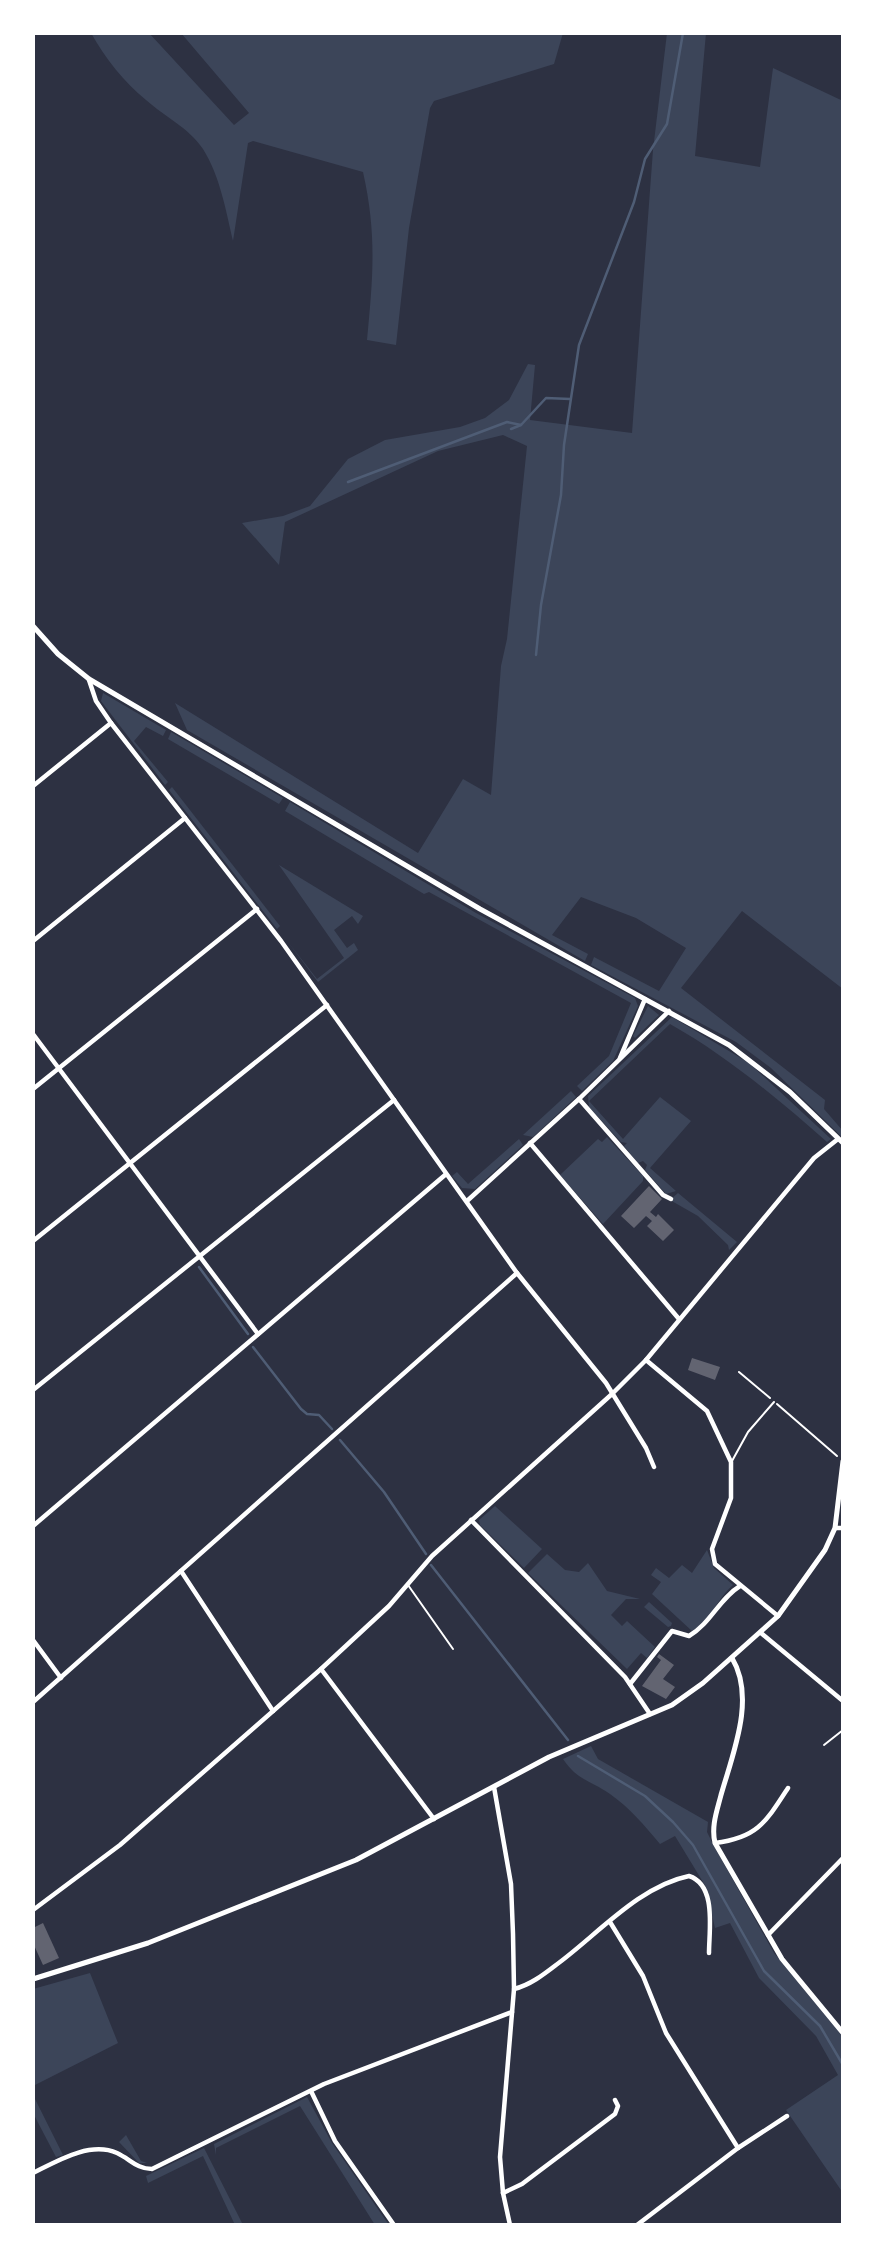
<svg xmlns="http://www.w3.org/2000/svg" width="876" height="2258" font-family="Barlow,sans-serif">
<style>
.green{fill:#3c4559}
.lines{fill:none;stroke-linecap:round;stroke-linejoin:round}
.stream{stroke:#4f5d75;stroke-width:2.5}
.building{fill:#626471}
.path{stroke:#fff;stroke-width:2}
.service{stroke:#fff;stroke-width:2}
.minor{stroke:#fff;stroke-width:4.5}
.tertiary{stroke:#fff;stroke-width:5}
</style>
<rect width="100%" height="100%" fill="#2d3142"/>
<!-- green -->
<g class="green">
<path d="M 91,33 L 149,33 L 234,125 L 249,113 L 181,33 L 563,33 L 554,64 L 434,101 L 430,108 L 409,228 L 396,345 L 367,340 C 373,277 377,234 363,172 L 253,141 L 248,143 L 233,241 C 226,211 220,176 203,149 C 188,127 165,117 146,100 C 124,82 105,58 91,33 Z"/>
<polygon points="667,33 706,33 695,156 760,167 773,68 843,101 843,989 742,911 681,988 825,1100 824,1109 843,1131 843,1138 771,1068 736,1042 591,965 594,957 659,991 686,948 636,918 581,897 552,935 588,954 585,961 187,730 175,703 418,853 463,779 491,795 501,666 507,639 527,446 503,435 438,451 285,522 279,565 242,523 283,516 310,506 348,459 385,440 460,427 485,418 509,400 528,364 535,365 530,420 632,433 653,150"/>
<polygon points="103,693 166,730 163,736 146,727 134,741 168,782 165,785 101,701"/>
<polygon points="171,732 283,798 279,804 168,739"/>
<polygon points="172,787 280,926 277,929 169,790"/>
<polygon points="290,802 476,913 635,998 638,1006 613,1061 582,1091 577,1086 609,1056 631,1003 429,892 424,894 285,811"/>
<polygon points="279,865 363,916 358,924 352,916 334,930 347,948 354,943 358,950 318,982 288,942 317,979 344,958"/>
<polygon points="648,1006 659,1015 635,1038 633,1036"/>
<path d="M 672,1017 L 749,1063 L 831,1139 L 827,1142 C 778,1099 727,1056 670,1024 L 589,1101 L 623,1139 L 660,1097 L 691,1121 L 650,1168 L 676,1191 L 666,1194 L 645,1170 L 647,1165 L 643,1161 L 638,1163 L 624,1146 L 627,1143 L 621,1142 L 589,1107 L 588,1096 Z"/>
<polygon points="571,1091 576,1097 533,1137 523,1135"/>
<polygon points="607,1137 643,1176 643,1181 603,1224 560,1175 598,1139 602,1142"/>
<polygon points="519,1139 523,1145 475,1189 462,1188 452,1176 457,1172 468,1184"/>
<polygon points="678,1193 737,1242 729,1250 728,1245 698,1216 670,1200"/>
<polygon points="495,1506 542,1549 524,1568 480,1525 479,1520"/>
<path d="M 707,1550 L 714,1568 L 733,1585 C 718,1597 708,1625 692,1631 L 652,1594 L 661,1582 L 651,1575 L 656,1568 L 669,1578 L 682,1565 L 692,1573 Z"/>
<polygon points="547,1554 565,1570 579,1572 588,1563 607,1591 640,1599 626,1599 611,1615 622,1626 627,1621 655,1647 647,1658 641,1653 627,1669 528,1573"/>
<polygon points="649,1602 672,1623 671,1626 668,1627 644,1607"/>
<path d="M 591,1746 L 598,1759 L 708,1822 L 707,1832 L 714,1846 L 774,1953 L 843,2037 L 843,2193 L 786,2110 L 838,2075 L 816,2036 L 759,1978 L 730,1923 L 715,1928 L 706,1887 L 675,1836 L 660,1844 C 644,1825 630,1808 610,1794 C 590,1780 578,1781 563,1759 Z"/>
<polygon points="90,1973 118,2043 33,2086 33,1989"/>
<polygon points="33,2095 63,2155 56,2157 33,2113"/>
<polygon points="307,2097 332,2143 389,2225 375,2225 300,2106 216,2148 216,2155 214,2144"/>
<polygon points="126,2135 141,2161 147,2163 139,2163 119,2142"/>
<polygon points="204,2148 238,2215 243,2225 235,2225 203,2156 148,2183 146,2176"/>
</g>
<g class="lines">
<!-- stream -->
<g class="stream">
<polyline points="511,429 521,425"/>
<polyline points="348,482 507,422 521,425 546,398 570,399"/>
<polyline points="536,655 541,605 561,495 564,445 579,345 634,202 645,159 667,124 683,33"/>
<polyline points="199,1267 248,1334"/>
<polyline points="253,1347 301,1409 307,1414 319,1415 332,1429"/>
<polyline points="340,1440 384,1492 426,1554"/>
<polyline points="431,1565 568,1740"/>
<polyline points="578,1756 645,1796 673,1822 693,1845 764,1971 820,2026 843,2065"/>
</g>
</g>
<!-- building -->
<g class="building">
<polygon points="649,1186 662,1199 650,1212 656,1217 658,1214 674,1230 663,1241 647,1226 652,1221 646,1216 634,1228 621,1216"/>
<polygon points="692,1358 720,1367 715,1380 688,1370"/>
<polygon points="659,1654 674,1665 663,1679 675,1687 666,1699 642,1686 661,1660 657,1657"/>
<polygon points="43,1923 59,1958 43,1965 33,1943 33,1928"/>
</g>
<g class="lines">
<!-- path -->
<g class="path">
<polyline points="739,1372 770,1398"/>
<polyline points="777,1404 837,1456"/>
</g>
<!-- service -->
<g class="service">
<polyline points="732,1461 748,1432 774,1402"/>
<polyline points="408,1585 453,1649"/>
<polyline points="824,1745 843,1730"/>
</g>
<!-- minor -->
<g class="minor">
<polyline points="89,680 96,701 111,723 281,941 517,1273 606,1383 646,1448 654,1467"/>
<polyline points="33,786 111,723"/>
<polyline points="33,941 185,818"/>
<polyline points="33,1034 258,1334"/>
<polyline points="620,1058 645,999"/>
<polyline points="33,1089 257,909"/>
<polyline points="579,1099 663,1195 671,1199"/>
<polyline points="530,1143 679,1319"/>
<polyline points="467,1201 579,1099 669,1011"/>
<polyline points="33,1241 327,1005"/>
<polyline points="646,1360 707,1411 731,1462 731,1498 712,1549 715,1564 778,1616"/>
<polyline points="33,1390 394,1100"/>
<polyline points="471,1520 625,1677 650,1714"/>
<polyline points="33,1526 445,1175"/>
<polyline points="835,1528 843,1528"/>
<polyline points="181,1571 273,1711"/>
<polyline points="761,1633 843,1701"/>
<polyline points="33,1640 61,1678"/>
<polyline points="321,1669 434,1819"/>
<path d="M 630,1684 L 672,1631 L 689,1636 C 711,1623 719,1599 740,1586"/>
<polyline points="33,1702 517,1273"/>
<polyline points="494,1787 511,1884 513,1934 514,1989 500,2157 503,2193 510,2225"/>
<path d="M 715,1843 C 757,1838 766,1822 788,1788"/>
<polyline points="33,1910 120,1845 321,1669 389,1606 432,1556 612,1394 646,1360 814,1158 838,1139"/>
<polyline points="610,1922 643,1976 666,2033 738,2148"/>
<polyline points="768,1935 843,1858"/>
<path d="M 514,1989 C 530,1985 543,1975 556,1965 C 596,1936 639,1886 689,1876 C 717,1885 709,1930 709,1953"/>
<polyline points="311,2091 335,2141 394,2225"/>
<path d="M 33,2173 C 57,2161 90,2141 117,2153 C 130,2159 137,2169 152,2169 L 324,2084 L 512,2012"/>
<polyline points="503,2193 522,2184 615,2114 618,2106 615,2100"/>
<polyline points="637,2225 738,2148 787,2116"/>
</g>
<!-- tertiary -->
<g class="tertiary">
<polyline points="33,626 58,654 89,679 480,909 729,1045 790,1092 843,1143"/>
<path d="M 732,1658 C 756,1698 733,1753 721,1795 C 717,1811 711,1826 715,1843 L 782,1959 L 843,2033"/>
<polyline points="33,1979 148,1943 356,1860 549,1757 672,1705 703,1683 778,1616 825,1550 835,1528 843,1461"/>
</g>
</g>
<!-- border -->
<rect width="876" height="2258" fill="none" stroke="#ffffff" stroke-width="70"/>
</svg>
